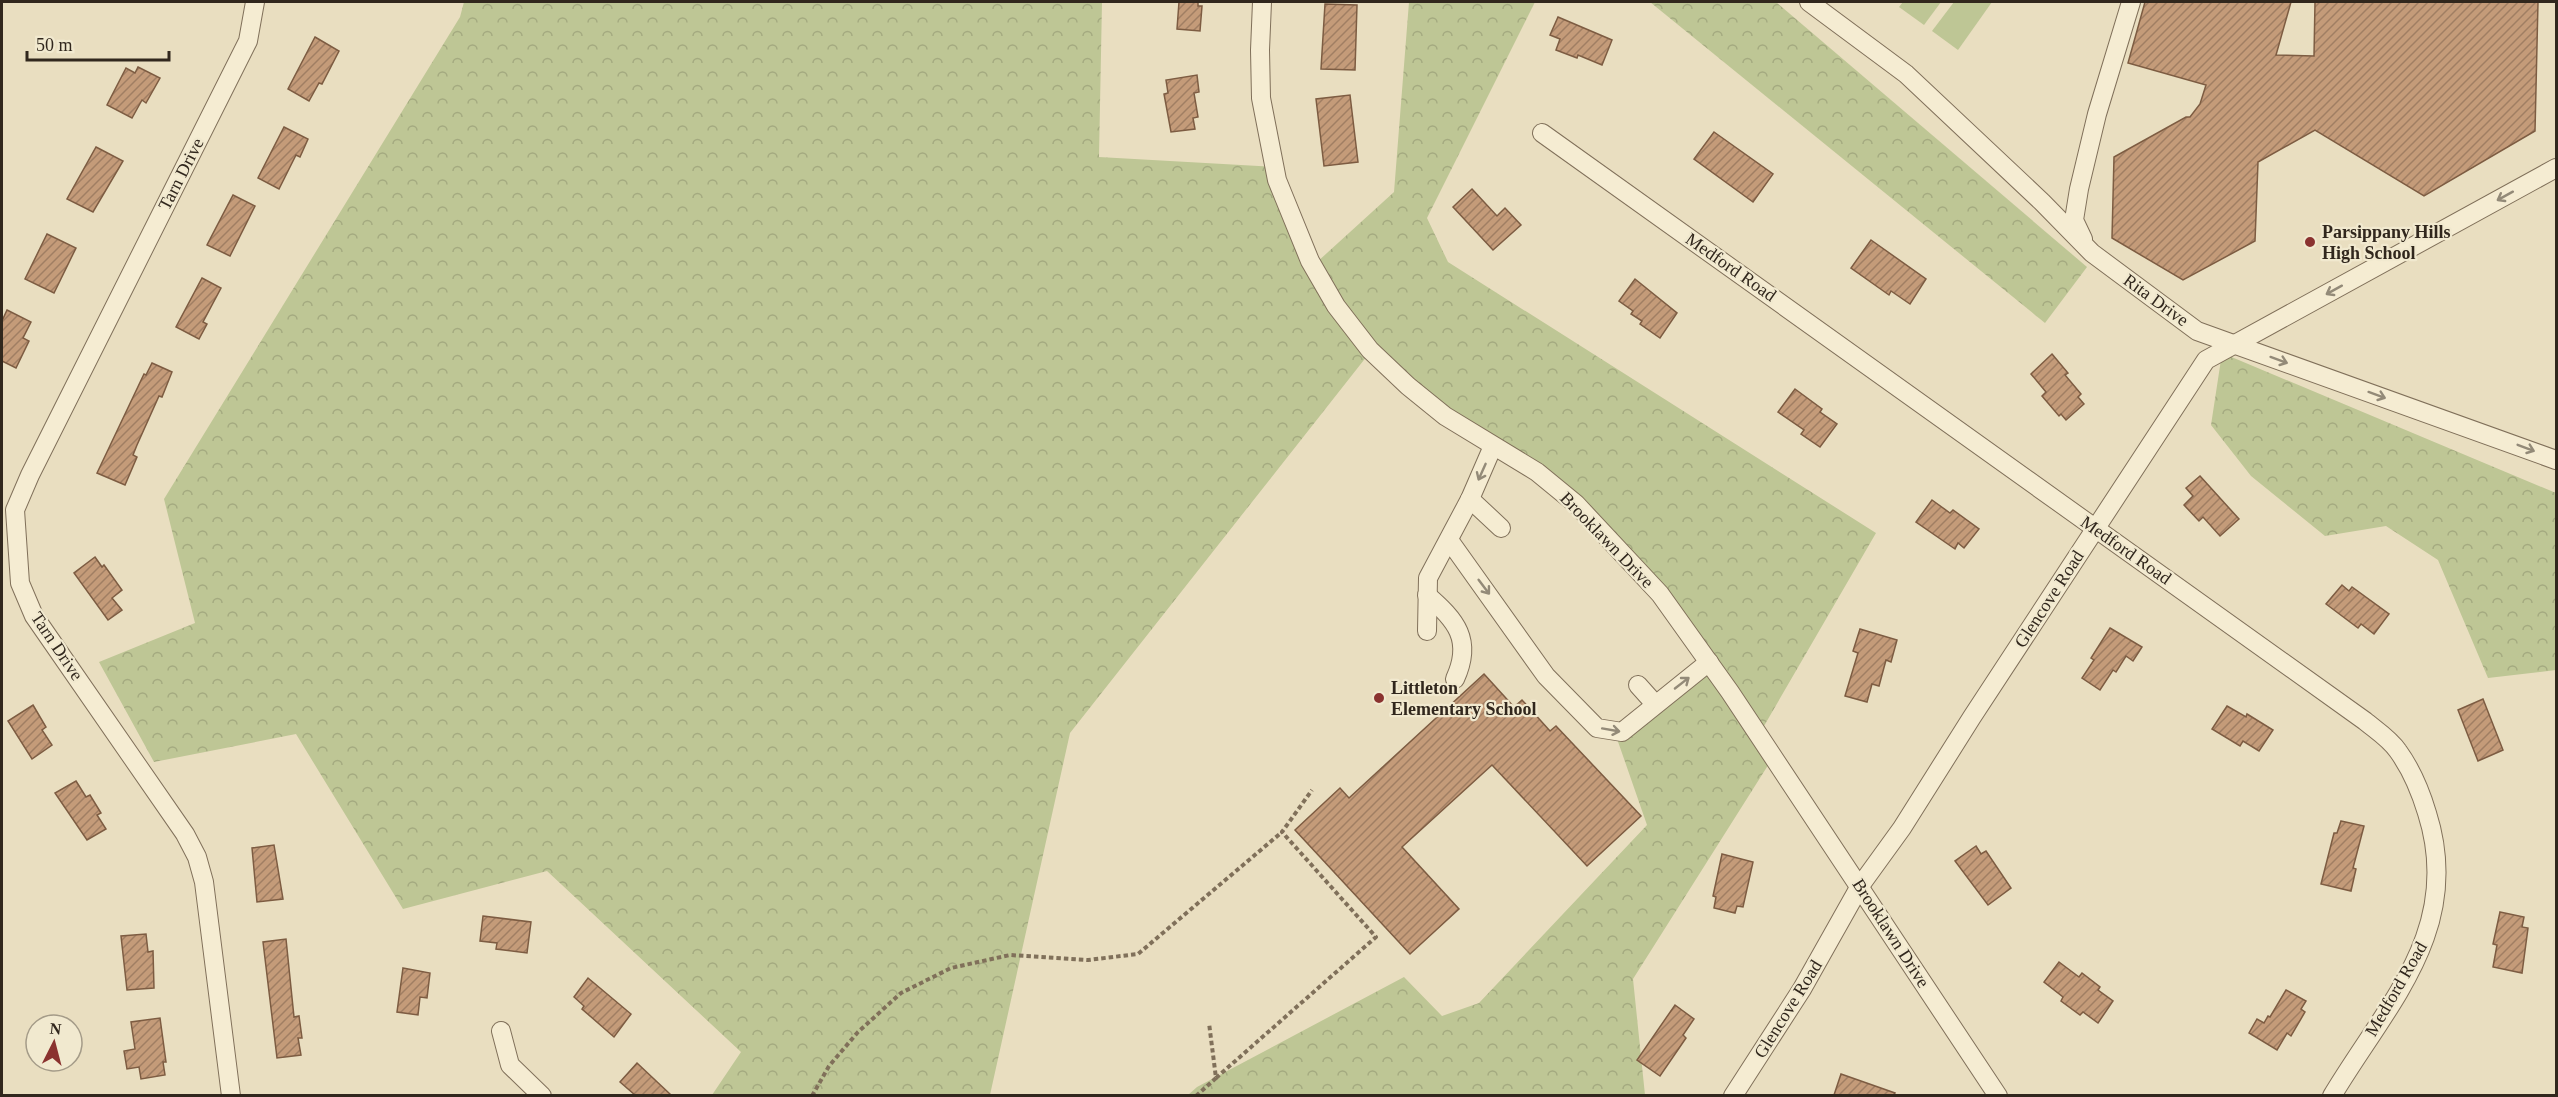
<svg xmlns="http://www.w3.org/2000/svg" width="2558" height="1097" font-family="Georgia,serif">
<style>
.forest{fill:url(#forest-crowns)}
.pitch{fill:#bec695}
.building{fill:url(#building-hatch);stroke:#7d5c42;stroke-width:1.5}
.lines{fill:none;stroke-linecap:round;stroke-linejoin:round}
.minor-casing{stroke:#80705a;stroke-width:20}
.path{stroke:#80705a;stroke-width:4;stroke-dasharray:4.5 3;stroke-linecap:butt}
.minor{stroke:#f5ecd2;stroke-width:18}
.oneway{stroke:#938a78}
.poi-dot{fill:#8a322f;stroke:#f1e9cf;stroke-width:2}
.labels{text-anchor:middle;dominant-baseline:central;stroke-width:4.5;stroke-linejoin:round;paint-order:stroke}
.street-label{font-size:18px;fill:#31271d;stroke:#f1e9cf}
.poi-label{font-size:18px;font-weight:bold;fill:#31271d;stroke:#f1e9cf;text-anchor:start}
</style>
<defs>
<pattern id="forest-crowns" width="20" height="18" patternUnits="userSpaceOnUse" patternTransform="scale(1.5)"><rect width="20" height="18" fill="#bec695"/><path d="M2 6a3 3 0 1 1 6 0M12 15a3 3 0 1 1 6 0" fill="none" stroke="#a4aa80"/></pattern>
<pattern id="building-hatch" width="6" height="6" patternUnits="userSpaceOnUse" patternTransform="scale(1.5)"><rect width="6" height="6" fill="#c49b79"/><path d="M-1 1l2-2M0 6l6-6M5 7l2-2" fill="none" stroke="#a07e63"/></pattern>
</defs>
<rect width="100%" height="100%" fill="#e9dec0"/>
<!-- forest -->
<g class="forest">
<polygon points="464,2 1102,2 1099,157 1277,167 1316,263 1394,192 1409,2 1535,2 1427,218 1448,262 1876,533 1757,738 1772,759 1633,979 1645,1095 1188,1095 1197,1087 1404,977 1442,1016 1479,1003 1647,825 1615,733 1705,663 1608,531 1371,351 1070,733 990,1095 712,1095 741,1052 547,871 403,909 296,734 154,762 99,662 195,623 164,499 460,17"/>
<polygon points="1650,2 1776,2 2087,267 2045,323"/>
<polygon points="2222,353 2556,493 2556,670 2488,678 2438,560 2386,526 2325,536 2251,476 2211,425"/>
</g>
<!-- pitch -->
<g class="pitch">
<polygon points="1903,2 1941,2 1924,25 1899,7"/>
<polygon points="1954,2 1992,2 1958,50 1932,31"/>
</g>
<!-- building -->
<g class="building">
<polygon points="1179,2 1198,2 1198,6 1202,6 1200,31 1177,29"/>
<polygon points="2145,2 2291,2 2276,55 2314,56 2315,2 2538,2 2535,131 2424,196 2315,130 2258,162 2255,241 2183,280 2112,238 2114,157 2186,117 2190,117 2200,104 2206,85 2128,63"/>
<polygon points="1325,4 1357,5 1355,70 1321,69"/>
<polygon points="1558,17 1612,40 1602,65 1578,55 1577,58 1556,50 1560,39 1550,35"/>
<polygon points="315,37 339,51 322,84 319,83 309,101 288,89"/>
<polygon points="138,67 160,78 146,103 142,100 132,118 107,105 126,68 135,73"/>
<polygon points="1197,75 1199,92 1194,93 1198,117 1193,118 1195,129 1171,132 1164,94 1168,93 1166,80"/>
<polygon points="1350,95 1358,162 1324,166 1316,99"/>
<polygon points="284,127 308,139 300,157 296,155 279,189 258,178"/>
<polygon points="1714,132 1773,174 1753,202 1694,159"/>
<polygon points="96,147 123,161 93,212 67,199"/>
<polygon points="1472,189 1497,216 1505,208 1521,225 1493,250 1453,207"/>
<polygon points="233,195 255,206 230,256 207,245"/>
<polygon points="47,234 76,248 54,293 25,279"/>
<polygon points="1871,240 1926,279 1910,304 1891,291 1889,295 1851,268"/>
<polygon points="202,278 221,288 203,322 207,324 199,339 176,327"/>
<polygon points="1635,279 1677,313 1660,338 1640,324 1642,321 1631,314 1633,311 1619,301"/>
<polygon points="7,310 31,322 23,338 29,341 16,368 2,361 2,321"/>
<polygon points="2052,354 2068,373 2065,375 2081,394 2078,397 2084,404 2066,420 2061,414 2059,416 2042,396 2046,392 2031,374"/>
<polygon points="152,363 172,372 162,397 159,396 137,445 133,455 137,457 125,485 97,473 144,374 146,375"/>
<polygon points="1795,389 1822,409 1820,412 1837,424 1820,447 1801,434 1804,430 1778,412"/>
<polygon points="2200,476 2239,519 2220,536 2203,517 2199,521 2184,505 2193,496 2186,488"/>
<polygon points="1932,500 1950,513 1953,510 1979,529 1964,548 1958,543 1955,549 1916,522"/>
<polygon points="95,557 102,567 104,565 122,590 112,598 122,610 108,620 74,573"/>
<polygon points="2342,585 2349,591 2352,587 2389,614 2374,634 2361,624 2358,628 2326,604"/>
<polygon points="2110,628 2142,647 2133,661 2126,656 2116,672 2113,670 2100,690 2082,678 2094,660 2091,658"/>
<polygon points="1860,629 1897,640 1891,662 1886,660 1879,686 1872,684 1867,702 1845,696 1858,653 1853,651"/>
<polygon points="1484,674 1514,707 1522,700 1550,731 1556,726 1641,816 1587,866 1492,765 1402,847 1459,909 1410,954 1295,830 1340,788 1349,798"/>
<polygon points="2483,699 2503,750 2478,761 2458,710"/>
<polygon points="33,705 46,727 42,730 52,745 32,759 8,721"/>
<polygon points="2227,706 2246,717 2247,714 2273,730 2259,751 2243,741 2240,746 2212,729"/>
<polygon points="76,781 86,797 90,795 101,813 97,815 106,829 87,840 55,793"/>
<polygon points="2341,821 2364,826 2353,868 2356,869 2351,891 2321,884 2334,833 2337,833"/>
<polygon points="274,845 283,899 257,902 252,848"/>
<polygon points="1976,846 1981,854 1986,851 2011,888 1988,905 1955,861"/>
<polygon points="1722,854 1753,862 1743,907 1737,906 1735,913 1714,908 1716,897 1713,896"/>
<polygon points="2500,912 2524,917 2522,927 2528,928 2522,973 2493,967 2497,945 2493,944"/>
<polygon points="483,916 531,922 527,953 496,949 497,943 480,941"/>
<polygon points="146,934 148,952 153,951 154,988 127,990 121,936"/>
<polygon points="286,939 294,1017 299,1016 302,1038 298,1038 301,1055 277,1058 263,942"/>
<polygon points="2059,962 2079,977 2082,973 2100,987 2098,990 2113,1001 2098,1023 2083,1012 2080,1015 2061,1001 2063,997 2044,982"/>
<polygon points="403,968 430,973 427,998 420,997 418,1015 397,1012"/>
<polygon points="588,978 631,1014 614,1037 582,1009 584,1006 574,997"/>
<polygon points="2286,990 2306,1001 2301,1009 2305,1012 2291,1036 2287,1033 2277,1050 2249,1033 2257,1019 2264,1023 2268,1016 2270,1017"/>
<polygon points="1675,1005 1694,1019 1683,1035 1686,1038 1660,1076 1637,1060"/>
<polygon points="160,1018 166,1062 163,1062 165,1075 141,1079 139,1067 127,1069 124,1051 135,1049 131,1022"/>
<polygon points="637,1063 671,1095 635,1095 620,1082"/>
<polygon points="1841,1074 1895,1093 1894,1095 1834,1095"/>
</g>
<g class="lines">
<defs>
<g id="minor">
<polyline points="1262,2 1260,50 1261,98 1277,180 1310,261 1336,306 1370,350 1408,386 1445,416 1537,472 1576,504 1660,594 1730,692 1998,1096"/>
<polyline points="1809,2 1906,74 2042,202 2092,253 2197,331 2556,460"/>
<path d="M 1542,133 L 2365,721 C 2376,730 2390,739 2398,751 C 2411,769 2421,793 2427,813 C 2464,929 2387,1004 2332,1096"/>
<polyline points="2083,239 2074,220 2079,189 2097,114 2131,2"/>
<polyline points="1470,499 1501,528"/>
<polyline points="1449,540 1546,676 1597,728 1622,732 1709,662"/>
<path d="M 1427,595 C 1456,620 1473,640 1455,679"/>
<polyline points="1427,631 1428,578 1470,499 1493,446"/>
<polyline points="1638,685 1655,704"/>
<polyline points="501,1031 510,1065 542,1096"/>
<polyline points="231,1096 204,882 197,857 185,834 34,616 20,583 15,510 30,475 248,41 255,2"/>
<polyline points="1733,1096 1802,989 1860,886 1902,828 1972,717 2206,360 2556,168"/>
</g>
</defs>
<!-- minor casing -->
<use href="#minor" class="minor-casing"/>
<!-- path -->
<g class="path">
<polyline points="1216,1078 1376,937 1282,832 1312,790"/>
<polyline points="812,1096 829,1066 858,1032 901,993 951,968 1010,955 1088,960 1138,954 1282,832"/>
<polyline points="1196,1096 1216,1078 1209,1023"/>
</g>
<!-- minor -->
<use href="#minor" class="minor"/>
</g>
<!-- one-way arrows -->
<defs><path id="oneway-shaft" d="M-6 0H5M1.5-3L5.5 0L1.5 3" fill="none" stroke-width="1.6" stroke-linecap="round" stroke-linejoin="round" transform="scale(1.5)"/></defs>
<g class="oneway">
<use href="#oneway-shaft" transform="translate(2505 196) rotate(151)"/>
<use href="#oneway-shaft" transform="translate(2334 290) rotate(151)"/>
<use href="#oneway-shaft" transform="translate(2279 360) rotate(20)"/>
<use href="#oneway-shaft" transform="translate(2377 395) rotate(20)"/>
<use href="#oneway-shaft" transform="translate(2526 448) rotate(21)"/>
<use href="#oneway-shaft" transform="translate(1482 472) rotate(114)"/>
<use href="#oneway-shaft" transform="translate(1484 587) rotate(53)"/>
<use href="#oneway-shaft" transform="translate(1682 683) rotate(-38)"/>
<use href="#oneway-shaft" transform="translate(1611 730) rotate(10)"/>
</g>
<!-- markers -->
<g class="poi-dot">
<circle cx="2310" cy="242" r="6"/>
<circle cx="1379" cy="698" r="6"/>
</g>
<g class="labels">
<!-- street labels -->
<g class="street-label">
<text transform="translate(181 174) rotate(-63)">Tarn Drive</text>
<text transform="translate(1731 267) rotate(35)">Medford Road</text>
<text transform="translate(2156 300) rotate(36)">Rita Drive</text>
<text transform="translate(1607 540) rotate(46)">Brooklawn Drive</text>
<text transform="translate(2126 550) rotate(35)">Medford Road</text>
<text transform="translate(2049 599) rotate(-57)">Glencove Road</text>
<text transform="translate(57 646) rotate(56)">Tarn Drive</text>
<text transform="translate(1891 933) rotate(57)">Brooklawn Drive</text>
<text transform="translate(2396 989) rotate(-60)">Medford Road</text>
<text transform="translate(1788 1009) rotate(-58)">Glencove Road</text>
</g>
<!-- poi labels -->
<g class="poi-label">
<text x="2322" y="232">Parsippany Hills<tspan x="2322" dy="21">High School</tspan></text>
<text x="1391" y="688">Littleton<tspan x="1391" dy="21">Elementary School</tspan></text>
</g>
</g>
<!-- border -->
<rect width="2558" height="1097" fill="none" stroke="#31271d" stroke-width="6"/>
<!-- north arrow -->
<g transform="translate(54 1043) rotate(6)"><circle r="28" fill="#f1e9cf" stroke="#a49b88" stroke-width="1.5"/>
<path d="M0-4.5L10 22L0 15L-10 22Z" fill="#8a322f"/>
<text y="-9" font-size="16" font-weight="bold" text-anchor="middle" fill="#31271d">N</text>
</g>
<!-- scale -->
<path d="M27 51v9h142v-9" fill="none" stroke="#31271d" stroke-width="3"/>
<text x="36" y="51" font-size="18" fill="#31271d" stroke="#f1e9cf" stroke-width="4.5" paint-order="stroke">50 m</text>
</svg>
